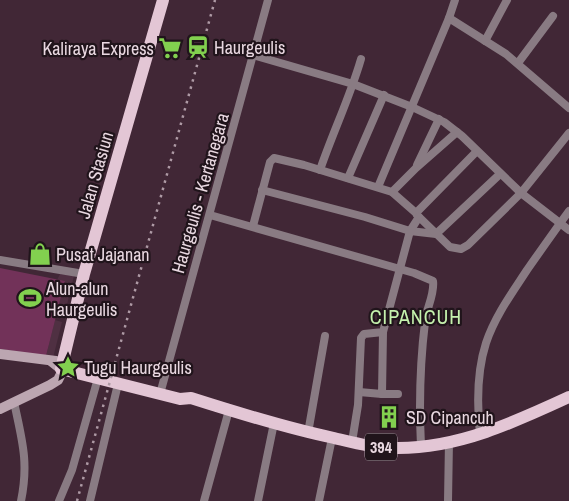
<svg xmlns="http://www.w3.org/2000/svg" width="569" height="501" font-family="'Archivo Narrow',sans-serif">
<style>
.built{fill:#4f3042}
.green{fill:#723259}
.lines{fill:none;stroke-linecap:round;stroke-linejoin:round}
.street{stroke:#897b83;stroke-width:8}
.secondary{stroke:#bca6b1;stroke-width:10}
.primary{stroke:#e3c6d5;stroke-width:12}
.rail{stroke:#ae9aa5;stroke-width:2.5;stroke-dasharray:2.5 5;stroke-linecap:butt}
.labels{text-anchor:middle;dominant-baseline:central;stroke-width:4.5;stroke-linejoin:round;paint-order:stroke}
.shield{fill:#20141b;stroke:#ad9da6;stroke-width:1}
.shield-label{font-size:16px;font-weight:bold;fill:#e9d8e1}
.poi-label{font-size:18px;fill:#e9d8e1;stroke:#20141b;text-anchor:start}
.street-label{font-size:18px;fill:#e9d8e1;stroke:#20141b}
.quarter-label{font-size:20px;letter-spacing:1px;fill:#c5f1ad;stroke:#20141b}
</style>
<rect width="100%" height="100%" fill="#412736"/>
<!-- built -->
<g class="built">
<polygon points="60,274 74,276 64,317 56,315 65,282 57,280"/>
<polygon points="55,320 62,322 53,358 46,356"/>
</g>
<!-- green -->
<polygon class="green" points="0,268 65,281 46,356 0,349"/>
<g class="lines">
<!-- street -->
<g class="street">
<polyline points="449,18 506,54 569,108"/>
<polyline points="485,41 507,0"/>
<polyline points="253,55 353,84 412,107 444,122 462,136 521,193 569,230"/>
<polyline points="518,63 553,16"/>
<polyline points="417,165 439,119"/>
<path d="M 320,170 C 333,132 350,97 361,59"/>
<polyline points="348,178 384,95"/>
<polyline points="378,187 449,18 455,0"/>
<polyline points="262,190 365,217 410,231 436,234 500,174"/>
<polyline points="392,192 416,168 457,132"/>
<path d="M 210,215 L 414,273 L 433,281 C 435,294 426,309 425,322 C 420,363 419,405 421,446"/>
<polyline points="417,215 450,247 461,249 468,245 521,193 569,133"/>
<polyline points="253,226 270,162 274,158 304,165 392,192 416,213 477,151"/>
<polyline points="0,260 84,274"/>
<polyline points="359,392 382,394 383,332"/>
<polyline points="160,394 268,0"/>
<polyline points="382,394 398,394"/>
<path d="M 14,402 C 22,440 29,462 21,501"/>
<polyline points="308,433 325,336"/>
<path d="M 480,434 C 477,405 477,371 486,343 C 495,316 512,293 527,270 C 541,250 555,230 569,211"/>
<polyline points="352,442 358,405 361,338 364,334 383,332 410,231 419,217"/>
<polyline points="59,501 72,470 98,378"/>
<polyline points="90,501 118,384"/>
<polyline points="204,501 229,410"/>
<polyline points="258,501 274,423"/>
<polyline points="319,501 332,438"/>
<polyline points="448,501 449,441"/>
</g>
<!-- secondary -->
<g class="secondary">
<polyline points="0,354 56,361"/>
<polyline points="0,409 50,385 58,380 61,374 61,369 51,361"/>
</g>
<!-- primary -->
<path class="primary" d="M 163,0 L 84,274 L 61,369 L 180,399 L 191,398 C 238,413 286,428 334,438 C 355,443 377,449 398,448 C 459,448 515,422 569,397"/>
<!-- rail -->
<polyline class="rail" points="77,501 215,0"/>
</g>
<!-- icons -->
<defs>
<symbol id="station-bare" viewBox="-9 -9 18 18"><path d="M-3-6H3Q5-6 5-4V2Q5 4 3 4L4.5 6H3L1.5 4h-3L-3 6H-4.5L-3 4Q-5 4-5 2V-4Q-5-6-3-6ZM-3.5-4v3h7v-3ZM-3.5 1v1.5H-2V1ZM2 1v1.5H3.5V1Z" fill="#82d04f" stroke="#20141b" stroke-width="2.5" paint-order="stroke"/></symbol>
<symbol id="supermarket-bare" viewBox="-9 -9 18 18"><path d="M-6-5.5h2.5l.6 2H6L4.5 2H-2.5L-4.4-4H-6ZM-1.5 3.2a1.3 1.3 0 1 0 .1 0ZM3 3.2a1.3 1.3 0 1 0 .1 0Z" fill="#82d04f" stroke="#20141b" stroke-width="2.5" paint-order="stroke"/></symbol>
<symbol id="shop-bare" viewBox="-9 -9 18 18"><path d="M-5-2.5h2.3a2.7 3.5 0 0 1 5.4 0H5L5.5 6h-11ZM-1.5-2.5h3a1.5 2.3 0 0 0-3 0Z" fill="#82d04f" stroke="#20141b" stroke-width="2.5" paint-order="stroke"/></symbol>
<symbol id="stadium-bare" viewBox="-9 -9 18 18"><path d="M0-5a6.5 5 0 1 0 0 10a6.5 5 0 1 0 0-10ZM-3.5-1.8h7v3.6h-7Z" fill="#82d04f" stroke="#20141b" stroke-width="2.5" paint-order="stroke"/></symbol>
<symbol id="sight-bare" viewBox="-9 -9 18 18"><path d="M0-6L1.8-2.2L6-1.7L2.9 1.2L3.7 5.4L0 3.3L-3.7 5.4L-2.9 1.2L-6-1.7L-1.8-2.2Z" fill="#82d04f" stroke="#20141b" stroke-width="2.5" paint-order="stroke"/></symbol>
<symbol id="building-bare" viewBox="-9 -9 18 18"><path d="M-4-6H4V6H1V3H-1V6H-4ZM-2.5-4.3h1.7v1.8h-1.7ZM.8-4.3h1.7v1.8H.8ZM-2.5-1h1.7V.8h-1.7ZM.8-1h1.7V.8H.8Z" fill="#82d04f" stroke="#20141b" stroke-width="2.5" paint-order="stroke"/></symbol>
</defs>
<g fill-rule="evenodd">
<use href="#station-bare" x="182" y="31" width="32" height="32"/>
<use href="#supermarket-bare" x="154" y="32" width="32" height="32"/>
<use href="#shop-bare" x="24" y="238" width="32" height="32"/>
<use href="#stadium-bare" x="14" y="282" width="32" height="32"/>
<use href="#sight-bare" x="52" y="351" width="32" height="32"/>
<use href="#building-bare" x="373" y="401" width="32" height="32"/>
</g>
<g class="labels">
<!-- shield labels -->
<rect class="shield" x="365" y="433.5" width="32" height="27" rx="4"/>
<g class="shield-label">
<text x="381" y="447">394</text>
</g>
<!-- poi labels -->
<g class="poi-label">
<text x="214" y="47">Haurgeulis</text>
<text x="154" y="48" text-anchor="end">Kaliraya Express</text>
<text x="56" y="254">Pusat Jajanan</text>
<text x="46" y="288">Alun-alun<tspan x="46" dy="21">Haurgeulis</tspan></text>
<text x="84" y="367">Tugu Haurgeulis</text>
<text x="406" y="417">SD Cipancuh</text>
</g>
<!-- street labels -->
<g class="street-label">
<text transform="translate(95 175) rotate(-74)">Jalan Stasiun</text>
<text transform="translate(200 193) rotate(-74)">Haurgeulis - Kertanegara</text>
</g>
<!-- quarter labels -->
<g class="quarter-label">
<text x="416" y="316">CIPANCUH</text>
</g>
</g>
</svg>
